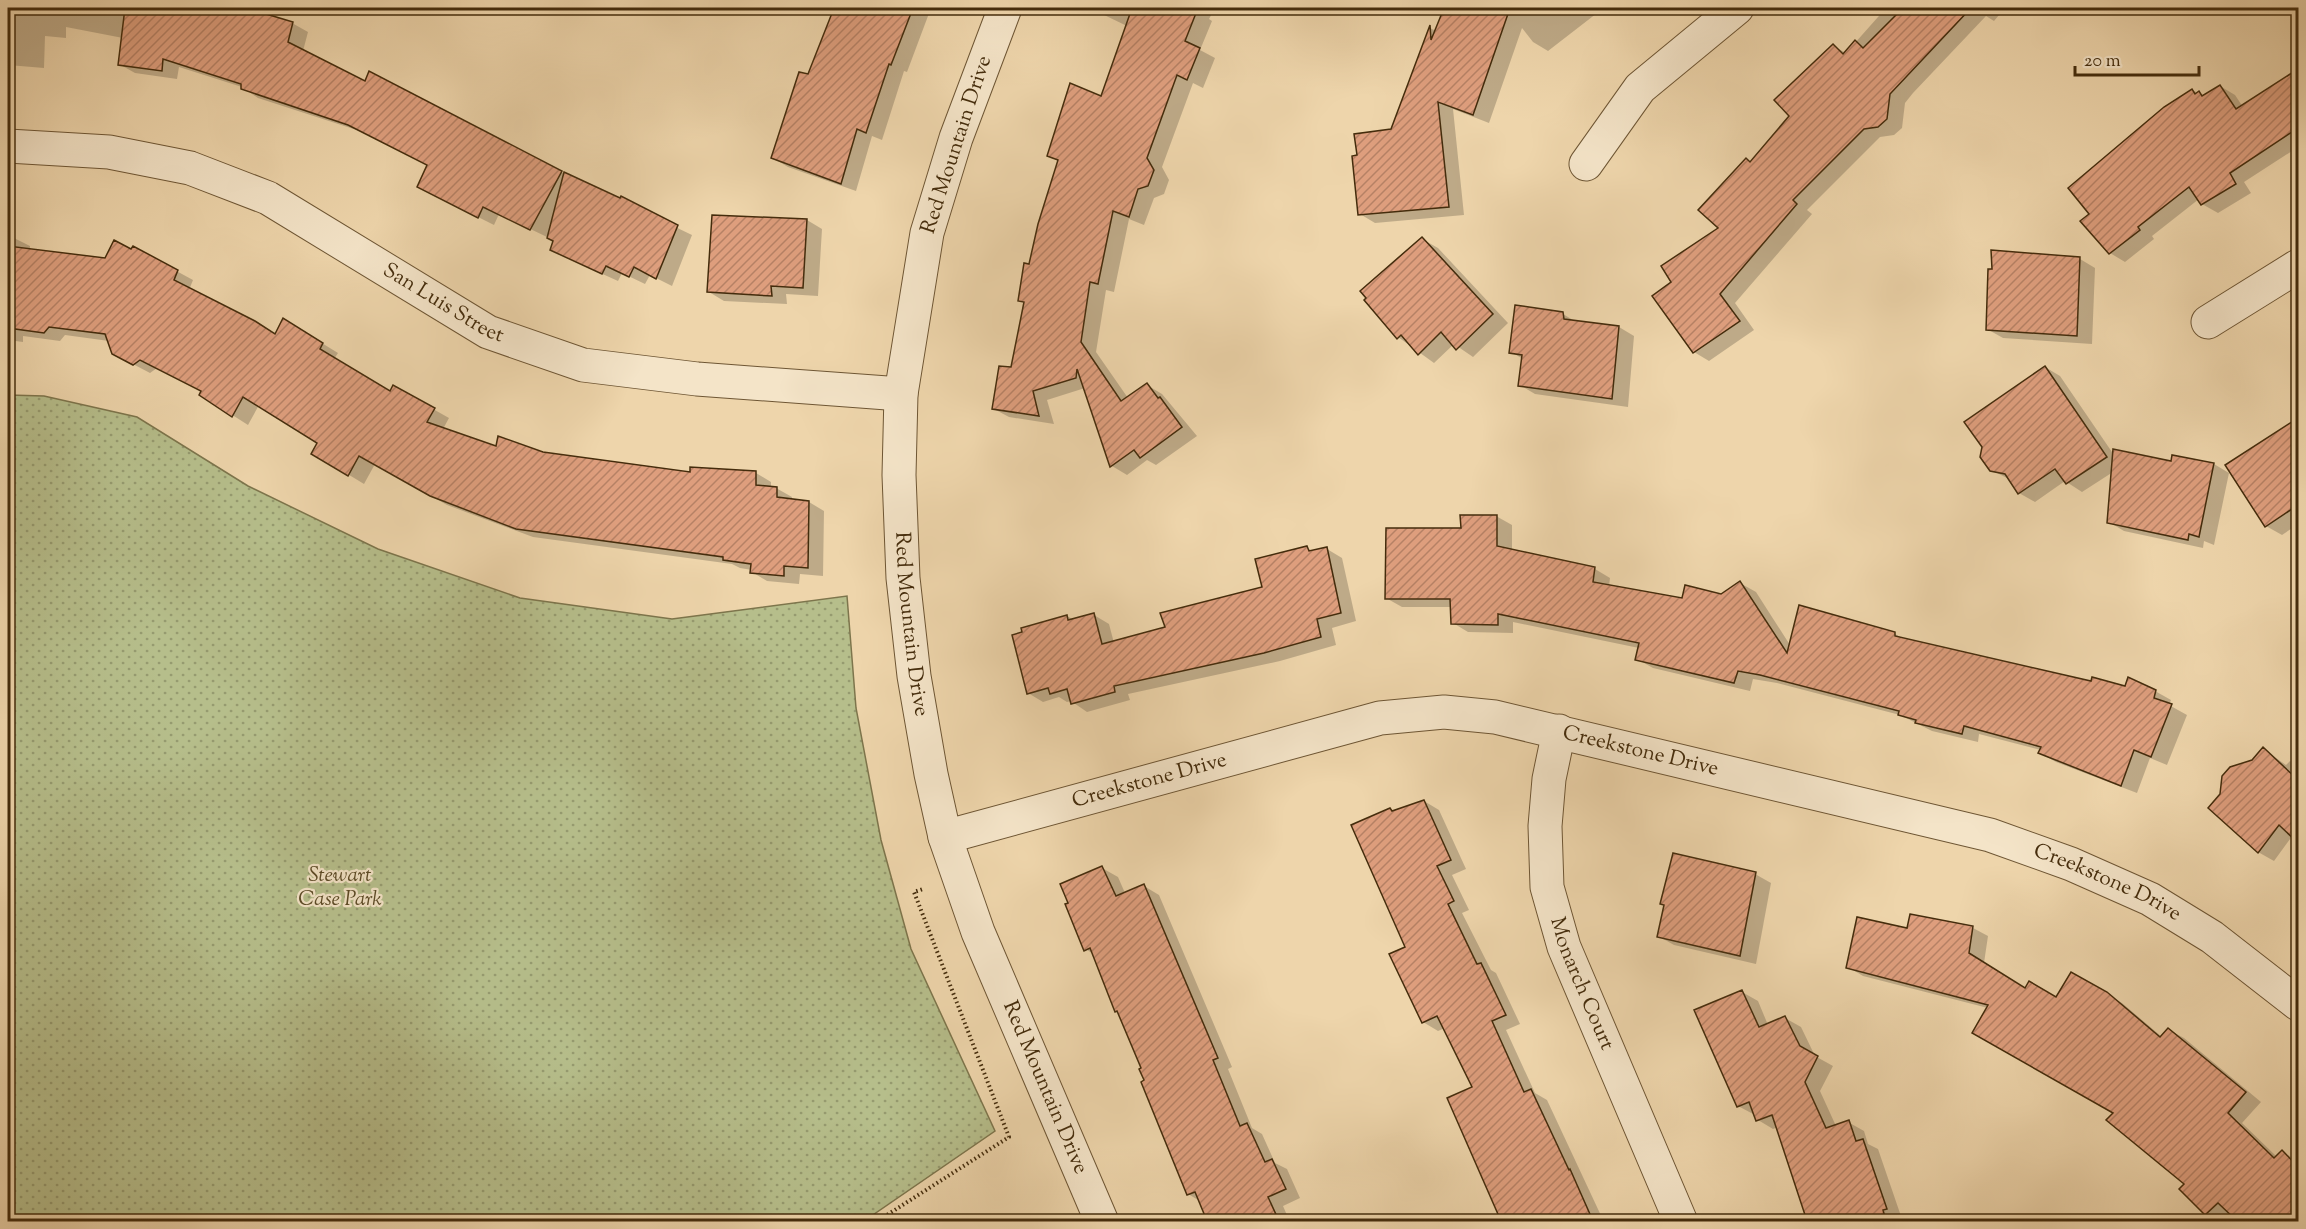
<svg xmlns="http://www.w3.org/2000/svg" width="2306" height="1229" font-family="'Sorts Mill Goudy',serif">
<style>
.park{fill:url(#park-dots);stroke:#7d754c;stroke-width:1.5}
.shadow{fill:#0003}
.building{fill:url(#building-hatch);stroke:#442c0c;stroke-width:1.5}
.lines{fill:none;stroke-linecap:round;stroke-linejoin:round}
.minor-casing{stroke:#6e5634;stroke-width:35}
.path{stroke:#442c0c;stroke-width:4;stroke-dasharray:1.5 3;stroke-linecap:butt}
.minor{stroke:#f4e4c8;stroke-width:33}
.labels{text-anchor:middle;dominant-baseline:central;stroke-width:4.5;stroke-linejoin:round;paint-order:stroke}
.street-label{font-size:21px;fill:#442c0c;stroke:#f4e4c8}
.park-label{font-size:21px;font-style:italic;fill:#5b4925;stroke:#f4e4c8}
</style>
<defs>
<pattern id="park-dots" width="8" height="8" patternUnits="userSpaceOnUse" patternTransform="scale(1.5)"><rect width="8" height="8" fill="#b6be8b"/><path d="M2 2h.1M6 6h.1" fill="none" stroke="#969b70" stroke-width="1.8" stroke-linecap="round"/></pattern>
<pattern id="building-hatch" width="6" height="6" patternUnits="userSpaceOnUse" patternTransform="scale(1.5)"><rect width="6" height="6" fill="#de9e7d"/><path d="M-1 1l2-2M0 6l6-6M5 7l2-2" fill="none" stroke="#b68165"/></pattern>
</defs>
<rect width="100%" height="100%" fill="#eed5ab"/>
<filter id="stains"><feTurbulence type="fractalNoise" baseFrequency=".00333" numOctaves="4"/><feColorMatrix values="0 0 0 0 .2 0 0 0 0 .09 0 0 0 0 .02 0 0 0 .5 -.17"/></filter>
<radialGradient id="worn" r=".72"><stop offset=".6" stop-color="#630" stop-opacity="0"/><stop offset="1" stop-color="#630" stop-opacity=".3"/></radialGradient>
<!-- park -->
<polygon class="park" points="8,395 44,396 137,417 248,486 378,549 520,598 672,619 847,596 856,708 881,840 911,949 995,1131 864,1221 8,1221"/>
<!-- shadow -->
<g class="shadow">
<polygon points="8,8 241,8 292,23 308,32 303,51 366,83 370,73 565,174 692,235 672,286 650,275 645,284 622,273 618,281 567,258 555,241 547,237 499,214 494,225 434,195 428,165 366,133 258,98 242,87 179,67 177,79 135,73 119,64 123,38 66,27 66,38 45,36 44,68 8,65"/>
<polygon points="828,8 931,8 907,72 904,71 882,140 872,136 856,191 788,167 773,158 832,16 826,12"/>
<polygon points="1102,8 1215,8 1209,19 1212,21 1200,50 1215,58 1203,88 1193,83 1162,167 1169,180 1164,194 1154,198 1144,225 1129,219 1114,292 1106,290 1096,352 1128,398 1147,385 1162,394 1197,436 1156,465 1147,460 1127,475 1112,466 1085,388 1047,400 1054,424 1009,417 994,409 1013,369 1026,304 1020,300 1059,161 1049,155 1102,98 1127,26 1100,13"/>
<polygon points="1445,8 1600,8 1601,10 1548,51 1533,42 1522,28 1489,123 1453,109 1464,215 1375,223 1360,214 1358,157 1392,130 1430,28 1436,31"/>
<polygon points="1886,8 2005,8 1994,21 1986,16 1913,93 1905,103 1902,128 1894,135 1880,137 1807,210 1812,214 1735,303 1754,330 1709,361 1694,352 1673,282 1721,228 1751,163 1791,115 1833,46 1846,53"/>
<polygon points="2298,70 2298,161 2292,151 2244,182 2251,193 2218,213 2202,204 2199,199 2152,236 2154,239 2125,262 2110,253 2091,214 2192,90 2204,96 2220,86 2235,95 2243,107"/>
<polygon points="807,220 822,229 818,296 786,294 787,304 724,301 709,292"/>
<polygon points="8,237 14,238 30,246 30,250 106,259 132,251 134,248 193,280 189,290 276,335 299,329 338,353 334,359 391,393 394,387 449,418 443,429 497,448 691,474 756,473 771,482 771,488 776,488 792,497 792,500 809,502 824,511 823,576 800,574 799,584 767,581 752,572 752,570 740,568 732,564 533,537 447,505 375,464 364,484 313,453 319,442 259,405 248,425 201,395 203,392 157,368 150,373 129,362 109,341 65,335 60,341 23,336 23,342 8,340"/>
<polygon points="1422,239 1438,248 1508,323 1473,357 1454,344 1434,363 1398,337"/>
<polygon points="2080,259 2095,268 2092,344 2003,338 1987,329"/>
<polygon points="1563,314 1578,323 1619,327 1634,336 1628,407 1535,394 1520,385 1523,359 1511,352"/>
<polygon points="2045,367 2060,376 2114,455 2173,463 2173,457 2214,464 2229,473 2214,545 2204,541 2203,548 2124,531 2109,522 2113,472 2082,492 2065,481 2035,502 2019,493 2011,480 1991,470"/>
<polygon points="2298,420 2298,524 2282,535 2266,526 2227,465"/>
<polygon points="1496,516 1512,525 1512,551 1595,569 1610,578 1609,586 1683,600 1721,596 1740,583 1756,592 1790,645 1895,634 1906,640 2092,682 2155,691 2171,700 2169,705 2187,715 2167,765 2150,758 2137,793 2056,762 2040,753 2041,750 1979,734 1978,742 1932,731 1900,715 1777,683 1753,679 1750,691 1653,668 1637,659 1639,648 1513,622 1513,633 1468,632 1453,623 1452,607 1402,607 1386,598 1463,529"/>
<polygon points="1307,548 1314,552 1327,549 1342,558 1356,621 1332,628 1336,645 1280,661 1128,694 1130,700 1087,712 1071,701 1067,702 1059,697 1043,702 1028,693 1067,616 1074,620 1094,615 1109,624 1114,643 1167,628 1264,588"/>
<polygon points="2263,749 2286,765 2290,761 2298,766 2298,838 2293,835 2274,861 2258,852 2253,761"/>
<polygon points="1424,801 1439,810 1466,869 1452,875 1469,910 1462,913 1491,970 1496,973 1520,1024 1506,1030 1535,1093 1547,1100 1604,1222 1494,1222 1501,1218 1474,1088 1445,1028 1438,1031 1423,1022 1407,948 1390,809 1395,812"/>
<polygon points="1102,868 1118,877 1125,893 1144,886 1159,895 1232,1067 1228,1069 1252,1128 1262,1134 1275,1163 1287,1169 1300,1198 1283,1206 1290,1222 1209,1222 1200,1201 1188,1194 1143,1069 1093,954 1086,949"/>
<polygon points="1755,874 1771,883 1756,964 1674,945 1658,936"/>
<polygon points="1911,916 1973,928 1988,936 1984,963 2026,989 2057,999 2071,974 2122,1003 2162,1037 2169,1030 2184,1038 2261,1102 2242,1123 2277,1157 2283,1152 2296,1160 2298,1157 2298,1222 2227,1222 2225,1220 2219,1222 2206,1214 2186,1184 2115,1112 1988,1008 1863,976 1848,967 1908,929"/>
<polygon points="1742,992 1758,1001 1768,1025 1785,1018 1801,1027 1815,1056 1833,1066 1820,1091 1836,1126 1848,1122 1864,1131 1868,1144 1878,1149 1903,1222 1809,1222 1778,1127 1773,1129 1758,1120 1755,1115 1738,1106"/>
</g>
<!-- building -->
<g class="building">
<polygon points="125,8 246,8 293,22 288,42 365,81 369,71 562,171 530,230 483,207 478,218 417,187 427,165 348,125 241,89 241,84 163,59 162,71 118,65"/>
<polygon points="834,8 913,8 891,65 889,64 866,133 857,129 841,184 771,158 799,72 808,74"/>
<polygon points="1132,8 1198,8 1185,41 1200,48 1187,80 1177,75 1147,158 1154,170 1148,186 1138,189 1129,217 1113,211 1098,284 1090,282 1081,342 1121,401 1147,383 1158,398 1160,397 1182,427 1140,458 1134,450 1110,467 1077,369 1076,378 1033,391 1039,416 992,409 999,366 1011,367 1024,302 1018,301 1024,263 1029,264 1038,224 1058,160 1047,156 1070,83 1101,96"/>
<polygon points="1444,8 1510,8 1473,115 1438,102 1449,207 1358,215 1352,156 1357,155 1354,134 1391,129 1430,25 1431,40"/>
<polygon points="1903,8 1971,8 1890,94 1887,119 1878,127 1864,129 1793,200 1797,204 1720,294 1740,321 1693,353 1652,296 1671,282 1661,266 1718,228 1698,210 1746,158 1750,162 1789,116 1774,100 1833,44 1843,54 1855,40 1863,48"/>
<polygon points="2298,69 2298,128 2230,173 2236,184 2201,205 2189,187 2138,227 2140,230 2109,254 2080,221 2089,214 2068,188 2164,107 2192,89 2195,94 2199,91 2202,96 2220,85 2236,109"/>
<polygon points="564,172 620,198 621,196 678,225 656,279 634,267 629,277 606,266 602,274 550,250 553,241 547,238"/>
<polygon points="712,215 807,219 803,288 771,286 772,296 707,292"/>
<polygon points="1422,237 1493,314 1456,350 1441,332 1418,355 1401,335 1397,339 1364,300 1366,298 1360,291"/>
<polygon points="114,240 131,249 133,246 178,270 174,280 255,321 275,334 283,318 323,343 320,349 390,391 393,385 435,408 427,422 496,446 498,436 543,452 690,472 690,467 756,471 756,485 777,487 777,497 809,501 808,568 784,566 784,576 750,573 751,564 723,560 723,557 516,529 430,496 359,456 348,476 311,454 317,443 243,397 232,417 199,395 201,391 140,360 133,365 112,354 105,334 49,327 44,333 8,328 8,246 105,258"/>
<polygon points="1991,250 2080,257 2077,336 1986,330 1988,269 1992,269"/>
<polygon points="1515,305 1563,312 1564,319 1619,326 1612,399 1518,386 1522,355 1509,353"/>
<polygon points="2045,366 2107,457 2066,484 2055,469 2018,494 2005,474 1990,471 1980,457 1982,447 1964,422"/>
<polygon points="2298,418 2298,505 2265,527 2225,465"/>
<polygon points="2113,449 2171,461 2172,455 2214,463 2199,537 2189,534 2188,540 2107,523"/>
<polygon points="1460,515 1497,515 1497,546 1595,567 1593,582 1682,598 1685,585 1721,594 1740,581 1787,653 1799,605 1895,632 1895,636 2091,681 2092,677 2125,686 2128,677 2156,690 2154,698 2172,704 2151,757 2134,750 2121,786 2038,753 2041,747 1964,726 1962,734 1915,723 1916,720 1898,715 1899,711 1760,675 1738,671 1734,683 1635,660 1639,643 1498,614 1498,625 1451,624 1450,599 1385,599 1386,528 1461,528"/>
<polygon points="1307,546 1309,551 1327,547 1341,613 1317,619 1321,637 1264,653 1114,686 1115,692 1071,704 1067,689 1050,694 1048,688 1027,694 1012,635 1022,632 1021,628 1067,615 1068,620 1094,613 1102,644 1165,627 1160,613 1262,587 1255,559"/>
<polygon points="2263,747 2298,780 2298,843 2279,825 2258,853 2208,808 2220,794 2222,776 2230,767 2252,760"/>
<polygon points="1424,800 1451,860 1437,866 1454,901 1448,904 1477,964 1481,963 1506,1015 1492,1021 1524,1092 1531,1089 1569,1170 1570,1169 1593,1221 1501,1221 1447,1098 1472,1087 1437,1016 1422,1023 1389,954 1405,947 1351,825 1390,808 1392,811"/>
<polygon points="1673,853 1756,872 1740,956 1657,937 1664,905 1660,904"/>
<polygon points="1102,866 1116,896 1144,884 1218,1058 1213,1060 1240,1126 1247,1123 1265,1162 1272,1159 1286,1189 1268,1197 1279,1221 1207,1221 1195,1192 1187,1195 1141,1082 1144,1080 1139,1069 1141,1068 1117,1011 1115,1012 1090,948 1084,951 1065,904 1068,903 1060,884"/>
<polygon points="1910,914 1973,926 1969,953 2025,988 2029,981 2056,997 2071,972 2107,992 2160,1037 2168,1028 2246,1092 2228,1113 2274,1158 2282,1150 2298,1167 2298,1221 2237,1221 2218,1203 2205,1215 2179,1189 2184,1184 2106,1120 2113,1113 1972,1033 1988,1005 1846,968 1857,917 1907,928"/>
<polygon points="1742,990 1759,1027 1785,1016 1800,1046 1818,1056 1805,1082 1826,1128 1849,1120 1856,1141 1863,1139 1887,1209 1883,1210 1886,1221 1807,1221 1772,1115 1756,1121 1749,1102 1737,1107 1694,1010"/>
</g>
<g class="lines">
<defs>
<g id="minor">
<path id="s1" d="M 1005,8 L 956,138 L 927,233 L 901,394 L 899,475 L 903,578 L 914,676 L 931,774 L 945,837 L 978,932 L 1102,1222"/>
<path id="s2" d="M 8,146 L 109,152 L 190,168 L 268,198 L 488,332 L 583,365 L 697,379 L 901,394"/>
<polyline points="1586,164 1640,88 1737,8"/>
<polyline points="2208,322 2298,266"/>
<path id="s3" d="M 1559,731 L 1549,779 L 1545,826 L 1547,887 L 1564,947 L 1681,1222"/>
<path id="s4" d="M 945,837 L 1380,718 L 1444,712 L 1495,717 L 1990,835 L 2071,864 L 2150,899 L 2212,937 L 2298,1004"/>
</g>
</defs>
<!-- minor casing -->
<use href="#minor" class="minor-casing"/>
<!-- path -->
<polyline class="path" points="876,1222 1009,1137 914,892 923,889"/>
<!-- minor -->
<use href="#minor" class="minor"/>
</g>
<g class="labels">
<!-- street labels -->
<g class="street-label">
<text transform="translate(957 145) rotate(-72)">Red Mountain Drive</text>
<text stroke="none"><textPath href="#s2" startOffset="472">San Luis Street</textPath></text>
<text stroke="none"><textPath href="#s1" startOffset="632">Red Mountain Drive</textPath></text>
<text stroke="none"><textPath href="#s4" startOffset="716">Creekstone Drive</textPath></text>
<text stroke="none"><textPath href="#s4" startOffset="212">Creekstone Drive</textPath></text>
<text stroke="none"><textPath href="#s4" startOffset="1202">Creekstone Drive</textPath></text>
<text stroke="none"><textPath href="#s3" startOffset="260">Monarch Court</textPath></text>
<text stroke="none"><textPath href="#s1" startOffset="1118">Red Mountain Drive</textPath></text>
</g>
<!-- park labels -->
<g class="park-label">
<text x="340" y="876">Stewart<tspan x="340" dy="24">Case Park</tspan></text>
</g>
</g>
<!-- margin -->
<rect width="2306" height="1229" fill="none" stroke="#eed5ab" stroke-width="30"/>
<rect x="9" y="9" width="2288" height="1211" fill="none" stroke="#442c0c" stroke-width="3"/>
<rect x="15" y="15" width="2276" height="1199" fill="none" stroke="#442c0c" stroke-width="1.5"/>
<!-- scale -->
<path d="M2075 66v9h124v-9" fill="none" stroke="#442c0c" stroke-width="3"/>
<text x="2084" y="66" font-size="18" fill="#442c0c" stroke="#f4e4c8" stroke-width="4.5" paint-order="stroke">20 m</text>
<rect width="100%" height="100%" filter="url(#stains)"/>
<rect width="100%" height="100%" fill="url(#worn)"/>
</svg>
